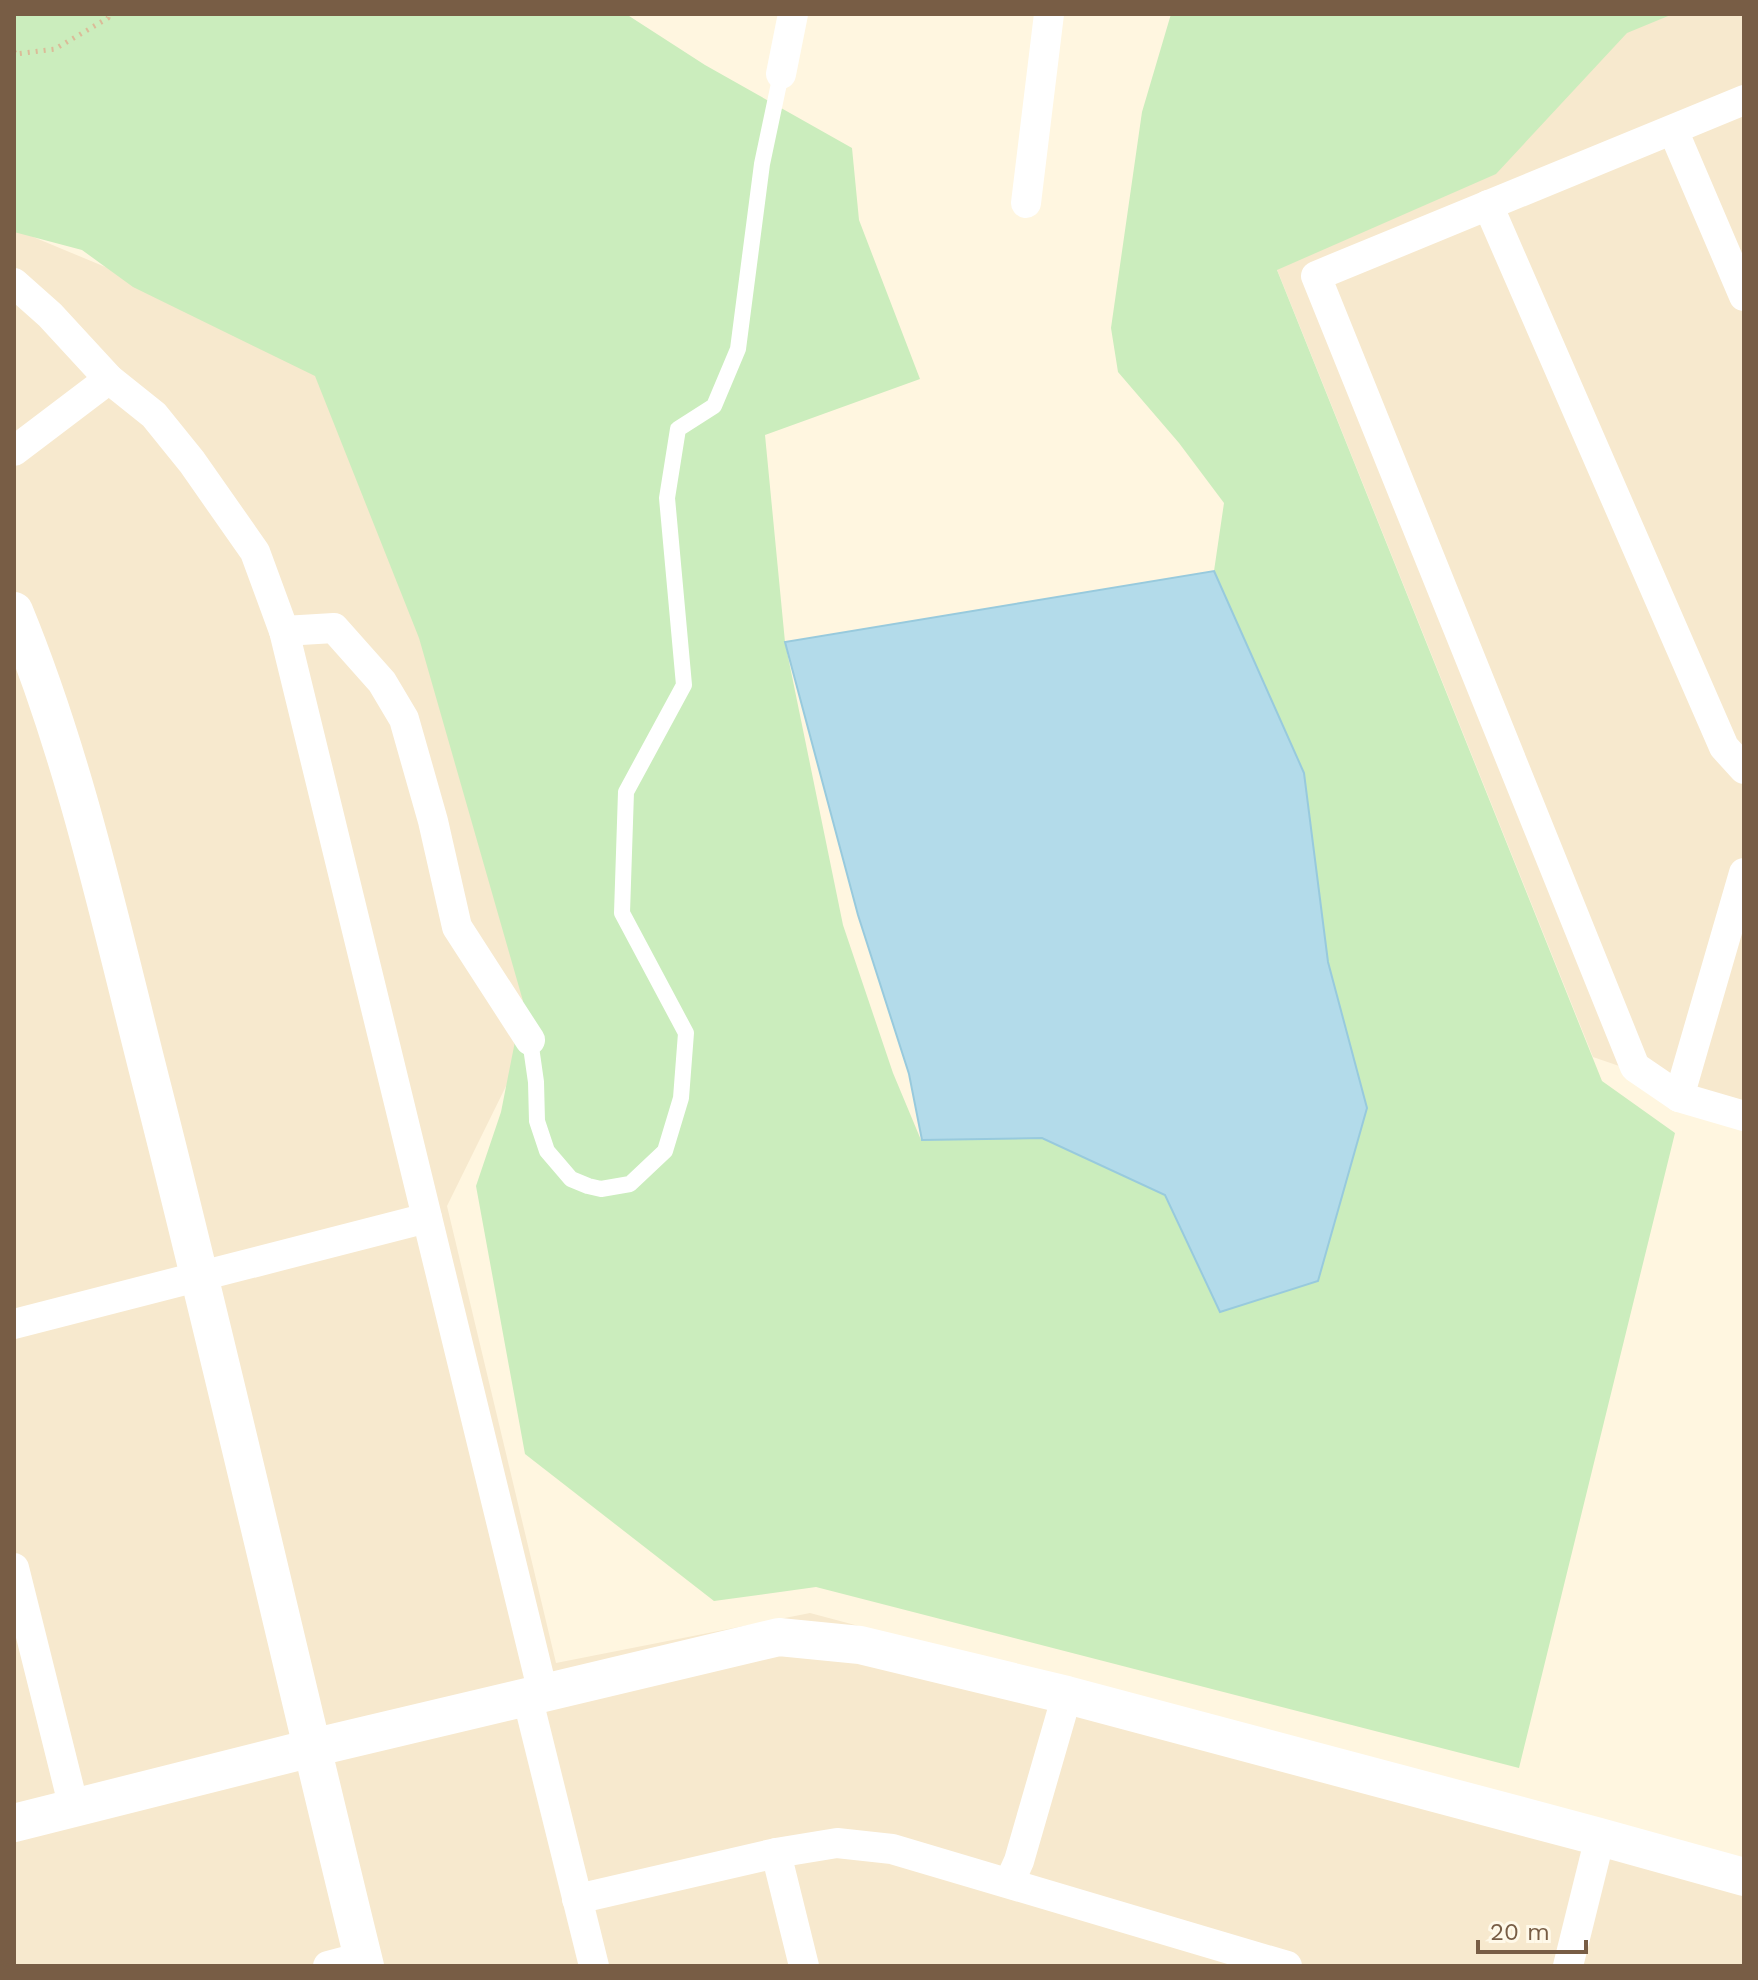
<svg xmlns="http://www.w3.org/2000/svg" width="1758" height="1980" font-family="'Work Sans',sans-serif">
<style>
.residential{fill:#f7e9ce}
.green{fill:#cbedbd}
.water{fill:#b3dbea;stroke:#98cadd;stroke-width:2}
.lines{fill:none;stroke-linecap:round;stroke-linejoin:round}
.path{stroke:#dbbb98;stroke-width:5;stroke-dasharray:2 6;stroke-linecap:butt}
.service{stroke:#fff;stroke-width:16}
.minor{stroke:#fff;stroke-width:30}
.tertiary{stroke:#fff;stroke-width:38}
</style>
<rect width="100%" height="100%" fill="#fff6e0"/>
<!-- residential -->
<g class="residential">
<polygon points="1557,14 1744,14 1744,1109 1593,1057 1268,247"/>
<polygon points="14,229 334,362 547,1003 447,1206 556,1663 810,1613 1744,1862 1744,1966 14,1966"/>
</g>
<!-- green -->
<polygon class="green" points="14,14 626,14 705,65 852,148 859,220 920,379 765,435 785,642 843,925 893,1073 921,1140 1042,1138 1166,1195 1220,1312 1367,1107 1328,962 1304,773 1214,571 1224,503 1179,443 1118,372 1111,328 1142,112 1171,14 1673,14 1627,33 1496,174 1277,270 1602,1081 1675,1133 1519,1768 816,1587 714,1601 525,1454 476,1186 501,1112 523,1001 419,638 315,376 133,287 82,250 14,232"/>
<!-- water -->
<polygon class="water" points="1214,571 1304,773 1328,962 1367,1108 1318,1281 1220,1312 1165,1195 1042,1138 922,1140 909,1074 858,915 785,642"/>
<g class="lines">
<!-- path -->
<polyline class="path" points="14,51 15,54 55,49 108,18 109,14"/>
<!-- service -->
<polyline class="service" points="530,1040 536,1082 537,1121 547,1151 571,1179 588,1186 601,1189 630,1184 665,1151 681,1098 686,1033 622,913 626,792 684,685 667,498 678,429 714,406 738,349 762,164 781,74"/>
<!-- minor -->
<g class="minor">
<polyline points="781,74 793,14"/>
<polyline points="1744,100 1316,276 1635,1067 1679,1097 1744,1116"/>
<polyline points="1673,130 1744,296"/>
<polyline points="1026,203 1049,14"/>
<polyline points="1488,205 1724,747 1744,769"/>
<polyline points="14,283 50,315 109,379 154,415 192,462 255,552 284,631 543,1693"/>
<polyline points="14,451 109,379"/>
<polyline points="284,631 334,628 382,682 404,719 433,821 457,927 530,1040"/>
<polyline points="1679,1097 1744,873"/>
<polyline points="14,1324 427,1218"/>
<polyline points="14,1568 74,1808"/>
<polyline points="527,1696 594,1966"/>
<polyline points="776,1853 804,1966"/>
<polyline points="1009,1883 1019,1861 1067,1695"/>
<polyline points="577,1899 776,1853 837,1843 892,1849 1287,1966"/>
<polyline points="328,1966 362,1957"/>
<polyline points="1568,1966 1600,1837"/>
</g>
<!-- tertiary -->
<g class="tertiary">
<path d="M 14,611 C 77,764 112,930 153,1090 C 227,1381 293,1674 365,1966"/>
<polyline points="14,1823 312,1748 779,1637 860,1645 1067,1695 1600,1837 1744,1877"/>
</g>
</g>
<!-- border -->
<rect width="1758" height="1980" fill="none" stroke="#785d45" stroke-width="32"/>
<!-- scale -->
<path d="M1478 1940v12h108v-12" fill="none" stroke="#785d45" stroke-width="4"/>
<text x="1490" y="1940" font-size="24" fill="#785d45" stroke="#fff9e9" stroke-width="6" paint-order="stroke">20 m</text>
</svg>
